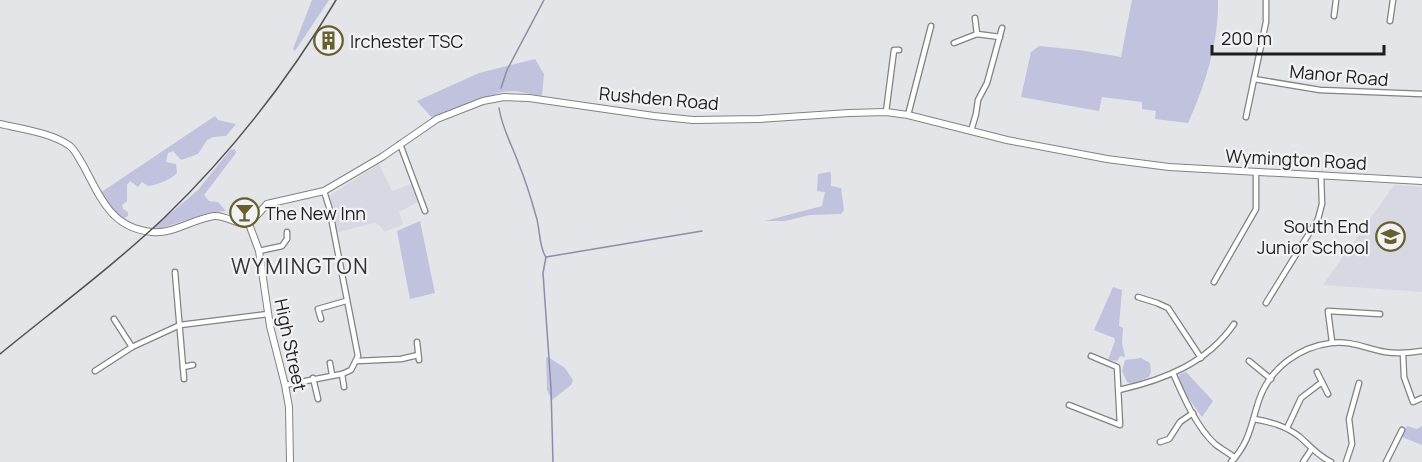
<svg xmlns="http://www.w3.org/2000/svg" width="1422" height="462" font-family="Manrope,sans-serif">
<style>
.built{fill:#d8d8e3}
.green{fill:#c0c2de}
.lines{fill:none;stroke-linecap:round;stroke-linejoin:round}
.stream{stroke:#8c8da8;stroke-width:1.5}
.minor-casing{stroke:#828285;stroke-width:7}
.tertiary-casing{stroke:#828285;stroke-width:8}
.minor{stroke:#fff;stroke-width:4.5}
.tertiary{stroke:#fff;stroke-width:6}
.rail{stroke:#4f5052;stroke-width:1.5}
.labels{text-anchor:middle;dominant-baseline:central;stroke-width:4.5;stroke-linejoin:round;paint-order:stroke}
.poi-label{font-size:18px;fill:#1d1d1f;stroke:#f2f2f5;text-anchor:start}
.street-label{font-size:18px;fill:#1d1d1f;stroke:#f2f2f5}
.quarter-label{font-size:21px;letter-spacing:1.5px;fill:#333335;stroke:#f2f2f5}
</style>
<rect width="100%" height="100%" fill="#e4e5e8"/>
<!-- built -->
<g class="built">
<polygon points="379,164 392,191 411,184 418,202 399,212 403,224 385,232 379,225 374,223 335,233 329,196"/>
<polygon points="1394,185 1422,187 1422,292 1323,285"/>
</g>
<!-- green -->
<g class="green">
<polygon points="312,0 329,0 295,51 293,49"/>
<path d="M 1132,0 L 1218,0 C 1219,41 1205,86 1188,123 L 1155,119 L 1156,111 L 1142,109 L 1142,102 L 1102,97 L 1099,111 L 1021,97 L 1031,52 L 1039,46 L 1079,50 L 1121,57 Z"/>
<polygon points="535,59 544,74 542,96 515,91 501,92 432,118 417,101 479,73"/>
<path d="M 215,116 L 218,120 L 236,124 L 226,136 L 213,137 L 207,140 L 198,154 L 181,160 L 173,151 L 168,153 L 166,162 L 176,164 L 177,173 C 172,179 157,185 148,186 L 142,182 L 138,187 L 130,181 L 127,185 L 127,201 L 122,205 L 123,209 L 128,212 L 128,216 L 124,218 L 113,210 L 100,193 Z"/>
<polygon points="235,149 236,153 204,195 209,201 218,202 226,211 208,213 162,228 152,229 198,190 230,150"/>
<polygon points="829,172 831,173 831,186 841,188 844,210 841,214 810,215 785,221 765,221 822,206 825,192 817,191 818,174"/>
<polygon points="420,221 435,293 410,299 397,231"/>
<polygon points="1113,287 1122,290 1119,326 1123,328 1122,343 1125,357 1120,356 1117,361 1108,360 1115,341 1114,338 1094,330"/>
<polygon points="548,357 565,368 573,380 571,385 552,400 547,390 546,358"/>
<polygon points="1141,358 1150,363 1151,372 1149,377 1132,384 1127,382 1122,371 1125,360"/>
<polygon points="1186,372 1213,401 1202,417 1185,393 1178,379 1180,374"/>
<polygon points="1407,426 1417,429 1422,426 1422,445 1402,437"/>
</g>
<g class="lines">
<!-- stream -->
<g class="stream">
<polyline points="501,88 507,70 544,0"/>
<path d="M 499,108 C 502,128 511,143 518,162 C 525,179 531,198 536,216 C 540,227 539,249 546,257 L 543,273 L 551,388 L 553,462"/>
<polyline points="546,257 702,231"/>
</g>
<defs>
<g id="minor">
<polyline points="1334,16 1336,0"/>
<polyline points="975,18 977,34"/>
<polyline points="1390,21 1393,0"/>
<polyline points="954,43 977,34 1000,37"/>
<polyline points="1254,79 1320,90 1422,94"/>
<polyline points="886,112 894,50 899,50"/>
<polyline points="908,115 931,26"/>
<polyline points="1246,117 1266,22 1266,0"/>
<polyline points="971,131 976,114 978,100 987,83 1002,28"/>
<polyline points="400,144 425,211"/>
<polyline points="259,251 282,246 287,239 287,232"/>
<polyline points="175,272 184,379"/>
<polyline points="1214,282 1256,209 1256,172"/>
<polyline points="1138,297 1157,303 1168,308 1201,358"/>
<polyline points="1266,303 1318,219 1322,204 1321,175"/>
<polyline points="114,319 132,347"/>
<polyline points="321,319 318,309 346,301"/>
<polyline points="417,342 419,360"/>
<polyline points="1332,342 1328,311 1380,314"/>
<polyline points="1403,354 1404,377 1413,402 1422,398"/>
<polyline points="357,361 401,359 418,355"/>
<polyline points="1249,361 1271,379"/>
<polyline points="330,363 332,375"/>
<polyline points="183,367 193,365"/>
<polyline points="95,371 132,347 180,325 268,314"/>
<polyline points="1317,372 1328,394"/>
<path d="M 1173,373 C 1183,396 1197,428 1215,444 C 1221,449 1229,453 1235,458"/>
<polyline points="342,374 344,387"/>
<polyline points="313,378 318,399"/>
<polyline points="285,385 342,374 351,370 358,356 329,207 324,191"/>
<path d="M 1119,390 C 1164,380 1207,363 1234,324"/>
<polyline points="1069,405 1120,425 1117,367 1091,356"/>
<path d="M 1254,419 C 1271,422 1286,426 1300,437 C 1310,446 1318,456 1331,462"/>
<polyline points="1287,428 1301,398 1322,382"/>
<polyline points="1160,442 1169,439 1180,422 1193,413"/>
<path d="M 1231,462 C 1250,442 1251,424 1259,400 C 1270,368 1299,347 1331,343 C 1350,340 1367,349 1385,352 C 1398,354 1409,353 1422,351"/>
<polyline points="1303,462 1311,450"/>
<polyline points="1346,462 1352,444 1349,419 1359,383"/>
<polyline points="1386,462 1402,430"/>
</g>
<g id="tertiary">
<path d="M 0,124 C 22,129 52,133 70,146 C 76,151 79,159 83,165 C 100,196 110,228 152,232 C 174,234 193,219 214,216 C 227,215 238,226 249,224"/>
<polyline points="249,224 267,204 324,191 382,157 437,119 483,101 504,97 529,98 654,116 693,120 759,119 849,113 886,112 908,115 1007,140 1107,159 1169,167 1422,181"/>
<polyline points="249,224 259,251 270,326 285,385 289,407 290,462"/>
</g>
</defs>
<!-- minor casing -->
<use href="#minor" class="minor-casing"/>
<!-- tertiary casing -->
<use href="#tertiary" class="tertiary-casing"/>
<!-- minor -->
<use href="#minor" class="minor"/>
<!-- tertiary -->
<use href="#tertiary" class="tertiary"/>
<!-- rail -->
<path class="rail" d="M 0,354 C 55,309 113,266 165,217 C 231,153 289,79 336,0"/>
</g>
<!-- icons -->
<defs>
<symbol id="building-ring" viewBox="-11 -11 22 22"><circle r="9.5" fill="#f2f2f5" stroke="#65602c" stroke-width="1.5"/><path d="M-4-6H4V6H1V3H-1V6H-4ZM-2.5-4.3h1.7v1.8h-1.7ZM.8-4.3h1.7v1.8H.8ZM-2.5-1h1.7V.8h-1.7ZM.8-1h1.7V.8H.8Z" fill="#65602c"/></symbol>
<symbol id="bar-ring" viewBox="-11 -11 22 22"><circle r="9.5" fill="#f2f2f5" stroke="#65602c" stroke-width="1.5"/><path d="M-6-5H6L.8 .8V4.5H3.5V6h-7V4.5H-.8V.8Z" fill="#65602c"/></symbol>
<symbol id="school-ring" viewBox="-11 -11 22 22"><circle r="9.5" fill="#f2f2f5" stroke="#65602c" stroke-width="1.5"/><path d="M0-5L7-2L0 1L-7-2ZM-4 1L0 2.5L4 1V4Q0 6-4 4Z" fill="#65602c"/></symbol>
</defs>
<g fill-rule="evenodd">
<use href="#building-ring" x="312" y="24" width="33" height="33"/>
<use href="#bar-ring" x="228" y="196" width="33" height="33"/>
<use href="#school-ring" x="1374" y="220" width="33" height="33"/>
</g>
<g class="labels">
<!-- poi labels -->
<g class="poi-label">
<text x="350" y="41">Irchester TSC</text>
<text x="265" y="213">The New Inn</text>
<text x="1369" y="226" text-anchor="end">South End<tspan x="1369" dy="21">Junior School</tspan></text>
</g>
<!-- street labels -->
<g class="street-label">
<text transform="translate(1339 75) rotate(5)">Manor Road</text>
<text transform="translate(659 98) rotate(5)">Rushden Road</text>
<text transform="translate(1296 159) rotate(3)">Wymington Road</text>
<text transform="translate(291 345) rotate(78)">High Street</text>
</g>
<!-- quarter labels -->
<g class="quarter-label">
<text x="300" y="266">WYMINGTON</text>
</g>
</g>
<!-- scale -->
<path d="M1212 45v9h172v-9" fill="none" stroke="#1d1d1f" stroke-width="3"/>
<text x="1221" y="45" font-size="18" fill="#1d1d1f" stroke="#f2f2f5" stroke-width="4.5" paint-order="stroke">200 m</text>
</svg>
